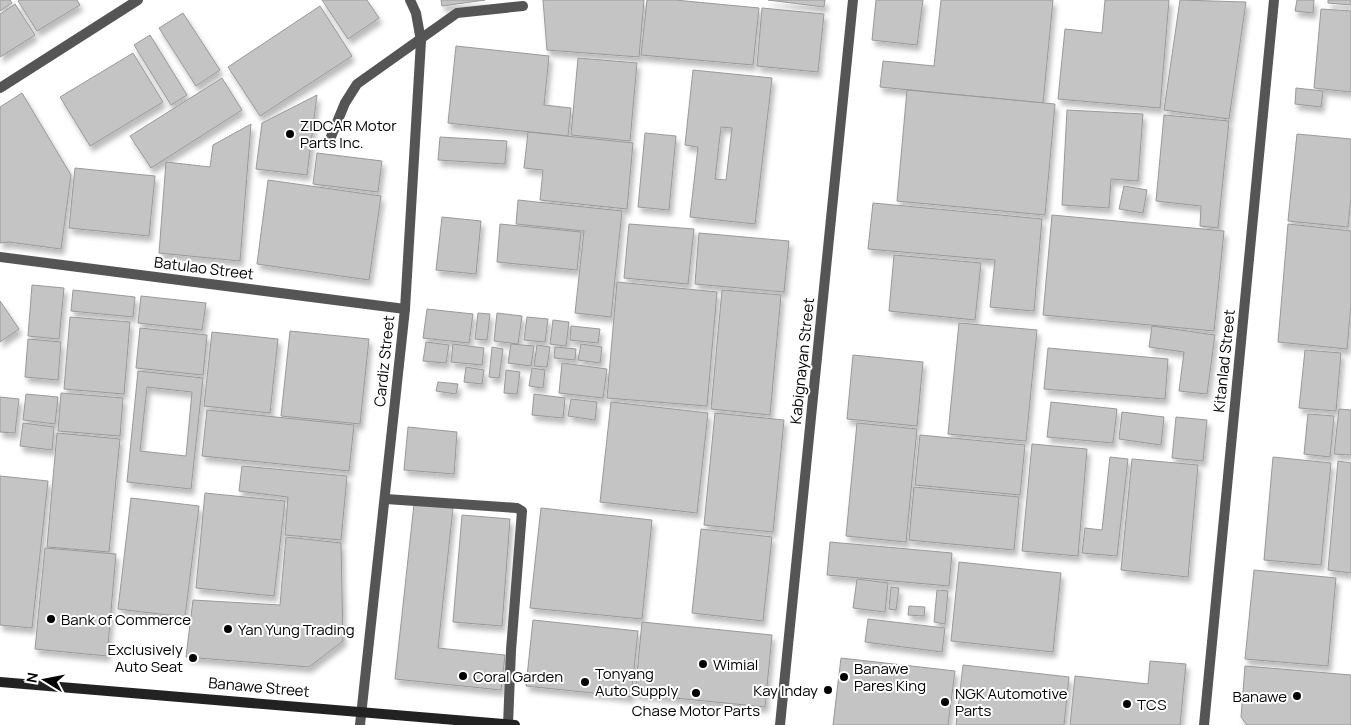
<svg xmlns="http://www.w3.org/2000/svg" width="1351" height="725" font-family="Manrope,sans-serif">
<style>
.building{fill:#c4c4c4;stroke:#999;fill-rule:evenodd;filter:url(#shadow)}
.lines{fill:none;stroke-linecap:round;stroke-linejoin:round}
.lane{stroke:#555;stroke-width:10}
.street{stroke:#555;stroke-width:10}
.secondary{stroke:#222;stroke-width:10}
.poi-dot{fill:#000;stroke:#fff;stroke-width:2}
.labels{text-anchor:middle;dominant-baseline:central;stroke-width:4;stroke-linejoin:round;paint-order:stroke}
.poi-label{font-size:15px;fill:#000;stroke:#fff;text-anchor:start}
.street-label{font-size:15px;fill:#000;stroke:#fff}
</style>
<defs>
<filter id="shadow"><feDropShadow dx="3" dy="5.5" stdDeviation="2.5" flood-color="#0004"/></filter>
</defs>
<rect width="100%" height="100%" fill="#fff"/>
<!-- building -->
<g class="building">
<polygon points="0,0 10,0 12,3 0,11"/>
<polygon points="20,0 77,0 80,5 37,31 18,1"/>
<polygon points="322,0 367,0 379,18 348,39"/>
<polygon points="441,0 485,0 442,6"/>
<polygon points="543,0 644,0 639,57 547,50"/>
<polygon points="647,0 675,0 759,8 753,65 641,55"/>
<polygon points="768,0 825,0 824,7"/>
<polygon points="876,0 923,0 917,45 872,40"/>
<polygon points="941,0 1053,0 1043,103 880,87 883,61 934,66"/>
<polygon points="1105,0 1169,0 1160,108 1058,99 1065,29 1102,33"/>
<polygon points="1180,0 1246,2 1229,119 1164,110"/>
<polygon points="1297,0 1314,0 1313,13 1295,11"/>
<polygon points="1328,0 1351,0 1351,5 1328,3"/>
<polygon points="15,4 35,35 0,57 0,14"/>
<polygon points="320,6 352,56 260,116 228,67"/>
<polygon points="762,8 824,14 818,72 757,66"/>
<polygon points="1321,9 1351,11 1351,92 1314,88"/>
<polygon points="183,13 220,70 196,86 159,28"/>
<polygon points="150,35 187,95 171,105 134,45"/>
<polygon points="456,46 549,56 544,105 571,108 568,136 448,123"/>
<polygon points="133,53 163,102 90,146 60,97"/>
<polygon points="578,58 637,63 630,141 571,135"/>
<path d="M 693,70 L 772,78 L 755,224 L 690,217 L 698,147 L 685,145 ZM 721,127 L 732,128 L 726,180 L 715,179 Z"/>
<polygon points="222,78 242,110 151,168 130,136"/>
<polygon points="1296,88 1323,91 1321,107 1295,104"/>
<polygon points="907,90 1055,104 1045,215 897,201"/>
<polygon points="22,93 71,175 61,249 9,242 0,243 0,107"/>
<polygon points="317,95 307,175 256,169 262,123"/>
<polygon points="1067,110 1143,114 1138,181 1111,179 1109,208 1062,205"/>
<polygon points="1164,115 1229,121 1218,228 1200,226 1201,206 1156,201"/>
<polygon points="251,124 240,261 159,253 166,162 210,167 213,145"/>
<polygon points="528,132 633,143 627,209 540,200 543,170 524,168"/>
<polygon points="645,133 676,136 669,210 638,207"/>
<polygon points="1297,134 1351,139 1351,197 1348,227 1288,221"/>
<polygon points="440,137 507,141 505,164 438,160"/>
<polygon points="317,153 382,161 378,192 313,184"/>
<polygon points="75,168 155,176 149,236 69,228"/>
<polygon points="268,180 381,196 369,280 257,264"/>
<polygon points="1124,186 1147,190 1143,213 1119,209"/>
<polygon points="518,200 622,211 611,317 575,313 584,231 516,224"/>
<polygon points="873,203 1042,219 1034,311 990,307 995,260 868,249"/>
<polygon points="1052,215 1224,231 1214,331 1043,315"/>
<polygon points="442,217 481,221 476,274 436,270"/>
<polygon points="500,224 581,232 577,270 497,262"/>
<polygon points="629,224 694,229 688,284 624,278"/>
<polygon points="1288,224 1351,231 1351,304 1347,349 1278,342"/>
<polygon points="699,233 789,241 784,292 695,284"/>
<polygon points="894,255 981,263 975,320 889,311"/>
<polygon points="617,282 717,292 707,406 607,398"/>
<polygon points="32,285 64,288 59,339 28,336"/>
<polygon points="73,290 135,297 133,317 71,311"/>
<polygon points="722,290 781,295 770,415 711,409"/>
<polygon points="141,296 206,303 202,330 138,323"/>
<polygon points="0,301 19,329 0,342"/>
<polygon points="427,309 473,314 469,343 423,338"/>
<polygon points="478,313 490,314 487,340 475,339"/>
<polygon points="497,313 522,316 518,344 494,341"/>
<polygon points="70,317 130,322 124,394 64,389"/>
<polygon points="527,317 548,319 545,342 524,340"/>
<polygon points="553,320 569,322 566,346 550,344"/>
<polygon points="959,323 1037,330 1026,441 948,434"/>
<polygon points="571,326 600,329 598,343 570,340"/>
<polygon points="1152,326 1215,335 1207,394 1179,391 1184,352 1149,347"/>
<polygon points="140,328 207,335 203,375 136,368"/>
<polygon points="290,331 369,339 360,424 281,416"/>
<polygon points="212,332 278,339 270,413 204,406"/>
<polygon points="28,339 61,342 58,380 25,377"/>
<polygon points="426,342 449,345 446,363 423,361"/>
<polygon points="453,344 484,348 482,365 451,362"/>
<polygon points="511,344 534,346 531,366 508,363"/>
<polygon points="581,344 602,347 600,363 578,360"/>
<polygon points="537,345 550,347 547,367 534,366"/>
<polygon points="492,347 503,349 499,378 489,377"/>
<polygon points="555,347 576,349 575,360 554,358"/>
<polygon points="1048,348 1168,359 1165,399 1044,389"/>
<polygon points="1305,350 1341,353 1336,411 1299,408"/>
<polygon points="853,355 923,362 917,426 847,419"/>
<polygon points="562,363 607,369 603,398 559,393"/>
<polygon points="466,367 484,370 482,384 464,382"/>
<polygon points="532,368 545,370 543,388 529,386"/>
<polygon points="506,370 520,372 517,394 504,393"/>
<path d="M 138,371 L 203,378 L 191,489 L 127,482 ZM 147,387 L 192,392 L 186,456 L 140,451 Z"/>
<polygon points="438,382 458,384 456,394 436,391"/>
<polygon points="61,393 123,398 120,436 58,431"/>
<polygon points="26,394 58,397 55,424 23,420"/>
<polygon points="534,394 565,398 563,418 532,415"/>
<polygon points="0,397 19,399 15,433 0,432"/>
<polygon points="571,399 597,402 595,420 568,416"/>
<polygon points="611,402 708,413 697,513 600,502"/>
<polygon points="1051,402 1117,409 1113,443 1047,437"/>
<polygon points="1339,409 1351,410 1351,455 1334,454"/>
<polygon points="207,410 354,425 349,471 202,456"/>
<polygon points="1122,412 1164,417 1161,445 1119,439"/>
<polygon points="715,413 784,420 773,532 704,525"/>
<polygon points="1308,414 1334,416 1330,457 1304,454"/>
<polygon points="1176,417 1207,420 1203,461 1172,458"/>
<polygon points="23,423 54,427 52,450 20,446"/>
<polygon points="857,423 917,429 906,542 846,536"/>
<polygon points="408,427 457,432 454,474 404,470"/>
<polygon points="57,433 120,439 109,552 47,547"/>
<polygon points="920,435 1025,445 1020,495 915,485"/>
<polygon points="1032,444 1087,449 1078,556 1022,551"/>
<polygon points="1110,457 1128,459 1117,556 1082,553 1085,528 1102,530"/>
<polygon points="1273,457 1331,463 1321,565 1264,560"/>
<polygon points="1132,459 1198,465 1188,577 1121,570"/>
<polygon points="1338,461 1351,463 1351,573 1328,570"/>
<polygon points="242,466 347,476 341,540 285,535 288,497 239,491"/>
<polygon points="0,476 48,481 32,628 0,625"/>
<polygon points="914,487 1019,497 1014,550 909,540"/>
<polygon points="205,493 285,501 274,596 196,588"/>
<polygon points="131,498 199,506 185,617 118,609"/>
<polygon points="414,504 453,508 438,648 505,655 501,690 395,679"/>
<polygon points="541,508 652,520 642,619 530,608"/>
<polygon points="462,515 510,519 502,626 453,622"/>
<polygon points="701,529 772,537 763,621 692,613"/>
<polygon points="286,537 341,543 343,641 309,667 186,657 193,600 280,605"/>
<polygon points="830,542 952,553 949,586 827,575"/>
<polygon points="45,548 116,554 107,656 35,649"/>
<polygon points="959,562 1061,573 1053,652 951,641"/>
<polygon points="1254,570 1336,578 1328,666 1245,659"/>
<polygon points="857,579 888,583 885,612 853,608"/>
<polygon points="891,587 899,588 896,610 889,609"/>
<polygon points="937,590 948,591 945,624 934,622"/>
<polygon points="909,606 925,607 924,616 908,615"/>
<polygon points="868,619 945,628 942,652 865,642"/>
<polygon points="533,620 638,631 631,697 526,686"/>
<polygon points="642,622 772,635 765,707 635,694"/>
<polygon points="841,658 955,671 948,725 833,725"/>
<polygon points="1150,661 1186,664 1180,725 1070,725 1075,676 1148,684"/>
<polygon points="963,665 1069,677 1064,725 956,725"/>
<polygon points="1245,666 1351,675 1351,725 1247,725 1241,717"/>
</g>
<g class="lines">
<!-- lane -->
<g class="lane">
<polyline points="328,144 345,103 357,84 457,13 523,6"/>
<polyline points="386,499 517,508 522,511 511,650 508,725"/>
</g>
<!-- street -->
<g class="street">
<polyline points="0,88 138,0"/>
<polyline points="0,257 405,309"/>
<polyline points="360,725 405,309 421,41 416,13 410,0"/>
<polyline points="780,725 853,0"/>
<polyline points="1204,725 1274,0"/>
</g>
<!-- secondary -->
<polyline class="secondary" points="0,682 515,725"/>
</g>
<!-- markers -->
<g class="poi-dot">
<circle cx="290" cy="134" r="5"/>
<circle cx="51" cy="619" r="5"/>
<circle cx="228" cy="629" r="5"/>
<circle cx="193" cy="658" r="5"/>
<circle cx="703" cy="664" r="5"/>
<circle cx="463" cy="676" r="5"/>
<circle cx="844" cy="677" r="5"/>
<circle cx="585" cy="682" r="5"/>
<circle cx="828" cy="690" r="5"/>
<circle cx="696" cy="693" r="5"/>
<circle cx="1297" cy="696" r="5"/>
<circle cx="945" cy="702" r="5"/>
<circle cx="1127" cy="704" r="5"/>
</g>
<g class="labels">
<!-- poi labels -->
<g class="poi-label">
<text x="300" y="125">ZIDCAR Motor<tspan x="300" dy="17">Parts Inc.</tspan></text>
<text x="61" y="619">Bank of Commerce</text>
<text x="238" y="629">Yan Yung Trading</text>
<text x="183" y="649" text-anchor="end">Exclusively<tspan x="183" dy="17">Auto Seat</tspan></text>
<text x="713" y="664">Wimial</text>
<text x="854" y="668">Banawe<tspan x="854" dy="17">Pares King</tspan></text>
<text x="595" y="673">Tonyang<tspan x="595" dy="17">Auto Supply</tspan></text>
<text x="473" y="676">Coral Garden</text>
<text x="818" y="690" text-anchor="end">Kay Inday</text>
<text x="955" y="693">NGK Automotive<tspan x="955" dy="17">Parts</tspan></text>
<text x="1287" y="696" text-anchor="end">Banawe</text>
<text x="1137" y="704">TCS</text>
<text x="696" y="710" text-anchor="middle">Chase Motor Parts</text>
</g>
<!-- street labels -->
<g class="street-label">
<text transform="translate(204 268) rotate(7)">Batulao Street</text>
<text transform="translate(384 361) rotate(-84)">Cardiz Street</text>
<text transform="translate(802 361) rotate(-84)">Kabignayan Street</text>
<text transform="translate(1224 361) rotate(-84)">Kitanlad Street</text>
<text transform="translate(259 687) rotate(5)">Banawe Street</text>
</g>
</g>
<!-- north arrow -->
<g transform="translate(45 680) rotate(280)" stroke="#ffffff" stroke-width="4" paint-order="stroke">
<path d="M0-4L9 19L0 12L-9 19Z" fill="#000000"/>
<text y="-8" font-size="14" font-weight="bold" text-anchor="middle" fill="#000000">N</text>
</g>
</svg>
